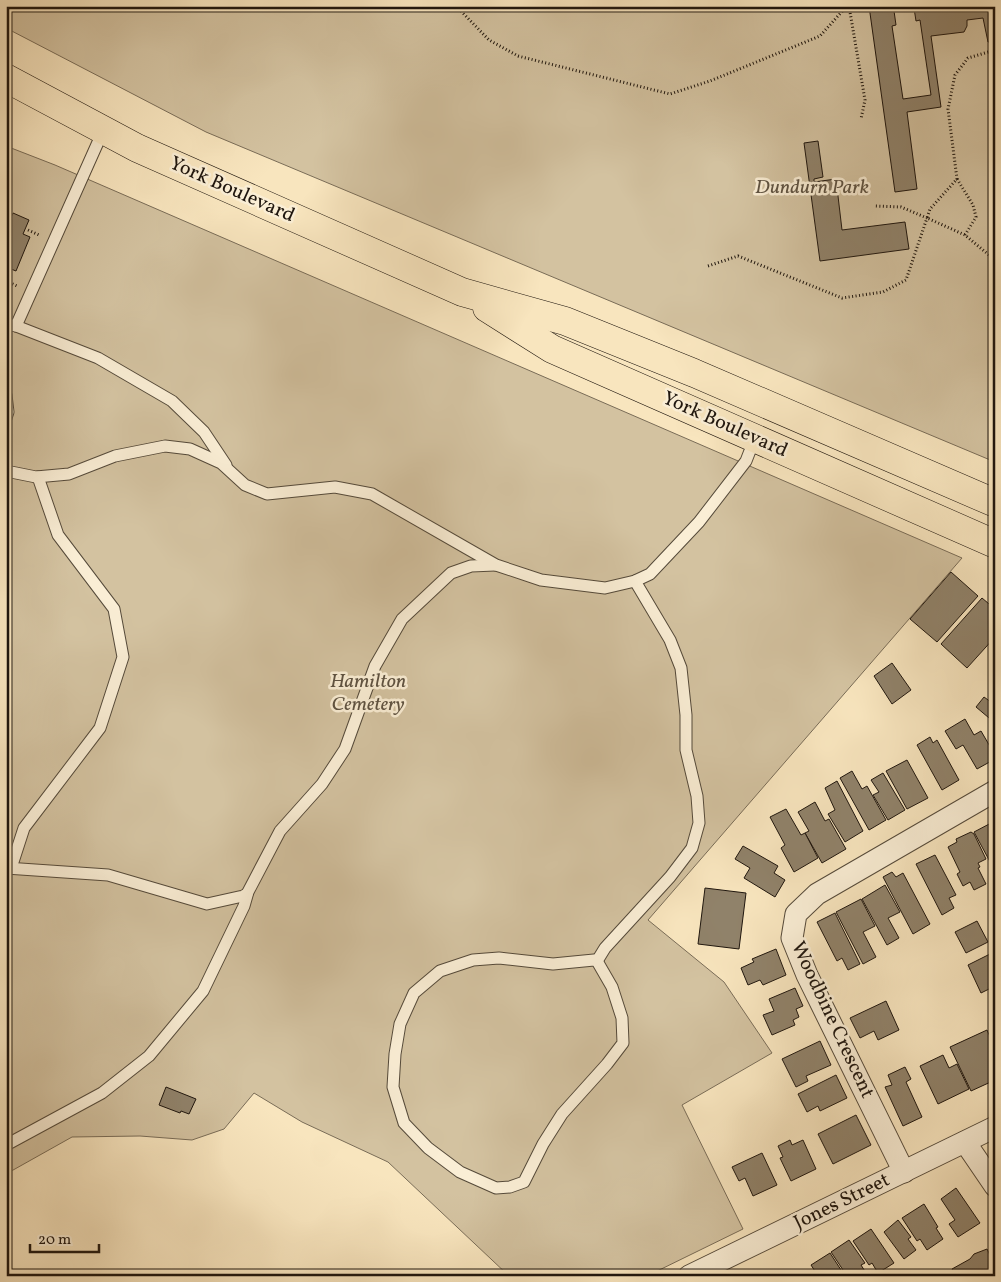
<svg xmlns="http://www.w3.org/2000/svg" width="1001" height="1282" font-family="Vollkorn,serif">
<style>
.green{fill:#d3c2a0;stroke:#796c57}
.building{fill:#90826a;stroke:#1f160e;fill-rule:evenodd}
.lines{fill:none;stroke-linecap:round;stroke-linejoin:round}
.lane-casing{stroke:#554a3a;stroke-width:13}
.street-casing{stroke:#554a3a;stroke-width:23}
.primary-casing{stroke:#1f160e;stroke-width:29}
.path{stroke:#1f160e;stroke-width:3;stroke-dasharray:1 2.5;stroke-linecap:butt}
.lane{stroke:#faeed5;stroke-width:11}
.street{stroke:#faeed5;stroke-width:21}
.primary{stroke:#f8e5be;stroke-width:28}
.labels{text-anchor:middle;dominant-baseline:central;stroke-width:5;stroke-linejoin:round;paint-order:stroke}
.park-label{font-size:20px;font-style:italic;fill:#5e5241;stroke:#faeed5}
.street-label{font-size:20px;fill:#1f160e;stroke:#faeed5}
</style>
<rect width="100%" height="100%" fill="#f8e5be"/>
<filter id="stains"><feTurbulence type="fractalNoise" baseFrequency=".004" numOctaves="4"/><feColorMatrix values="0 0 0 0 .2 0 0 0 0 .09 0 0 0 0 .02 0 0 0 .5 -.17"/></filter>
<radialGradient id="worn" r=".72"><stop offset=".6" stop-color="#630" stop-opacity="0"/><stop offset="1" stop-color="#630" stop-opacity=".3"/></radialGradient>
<!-- green -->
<g class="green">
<polygon points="6,6 995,6 995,462 206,132 6,28"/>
<polygon points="6,146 55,165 962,558 648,920 724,982 772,1053 682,1105 743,1229 647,1276 509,1276 388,1162 302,1122 254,1093 224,1129 192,1140 140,1136 72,1137 6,1174"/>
</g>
<!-- building -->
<g class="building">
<path d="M 869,6 L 995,6 L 995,41 L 988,42 L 983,18 L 967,20 L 967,26 L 964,32 L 931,36 L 941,107 L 907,112 L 917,189 L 895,192 ZM 914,8 L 916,21 L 920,20 L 931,95 L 903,99 L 892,26 L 896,25 L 894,11 Z"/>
<polygon points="818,141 823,177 814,179 814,182 836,179 842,230 905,222 909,249 820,261 804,143"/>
<polygon points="13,213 29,220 23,234 30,237 16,271 6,267 6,228"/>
<polygon points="951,572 978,596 937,642 910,619"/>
<polygon points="982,598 995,609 995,637 967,668 941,644"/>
<polygon points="892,663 911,690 892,704 874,676"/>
<polygon points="984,697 995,705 995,723 976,707"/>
<polygon points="965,719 974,735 981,731 995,755 995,759 977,769 963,745 956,749 945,731"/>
<polygon points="930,737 933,743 937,740 959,780 942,790 917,745"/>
<polygon points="907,760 928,798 907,809 886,771"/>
<polygon points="852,771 862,789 867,786 886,820 869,830 840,778"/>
<polygon points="883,773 905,810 888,820 873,795 879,792 871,780"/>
<polygon points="837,781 863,831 845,842 828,814 835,810 825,788"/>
<polygon points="815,802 825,821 829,819 846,849 822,863 805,833 809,831 798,812"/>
<polygon points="786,809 801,835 805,833 818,858 794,872 781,848 785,845 770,817"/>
<polygon points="993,822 995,825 995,871 974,832"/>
<polygon points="971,832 974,834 986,859 978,863 980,867 978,868 986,884 974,890 970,882 963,886 957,874 960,872 948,847 957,842 956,839"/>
<polygon points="743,846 778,866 774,873 785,880 775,897 744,878 750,868 735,859"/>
<polygon points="935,855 956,895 949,898 954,908 942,915 916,864"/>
<polygon points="892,872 896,877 903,873 930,924 913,934 883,877"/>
<polygon points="885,885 900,912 888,918 899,938 887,945 862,899"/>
<polygon points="705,888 746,893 739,949 698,944"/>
<polygon points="861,899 875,926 863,932 876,957 863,964 836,912"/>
<polygon points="835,913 860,964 848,970 842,958 837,961 817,922"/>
<polygon points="977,921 988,942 966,953 955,932"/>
<polygon points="776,949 786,975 763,985 760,980 748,985 741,968 754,962 752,959"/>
<polygon points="990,954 995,964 995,986 981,993 968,965"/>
<polygon points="795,988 803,1006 796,1009 799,1017 793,1020 795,1025 772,1035 763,1015 774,1011 769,999"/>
<polygon points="886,1001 899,1030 878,1040 874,1031 860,1038 850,1018"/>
<polygon points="987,1030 991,1039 995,1037 995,1080 971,1091 950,1047"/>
<polygon points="820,1041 831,1065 806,1076 808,1081 796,1087 782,1059"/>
<polygon points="943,1055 949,1068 957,1064 969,1089 938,1104 920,1066"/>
<polygon points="905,1067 911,1079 906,1082 922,1117 903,1126 885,1087 892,1085 888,1075"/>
<polygon points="836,1075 847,1098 820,1111 818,1106 807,1112 798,1094"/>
<polygon points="166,1087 196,1099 189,1114 181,1111 180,1113 159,1105"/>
<polygon points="856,1115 871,1145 833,1164 818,1134"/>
<polygon points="790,1140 792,1145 803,1140 816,1169 791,1181 780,1158 783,1157 778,1146"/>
<polygon points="762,1153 777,1185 753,1196 745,1178 739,1181 732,1167"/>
<polygon points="956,1188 980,1223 958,1237 949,1224 955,1220 941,1199"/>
<polygon points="924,1204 938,1227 936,1228 943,1239 927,1250 920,1239 917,1241 902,1218"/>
<polygon points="898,1220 911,1237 908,1239 916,1250 904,1259 884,1232"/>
<polygon points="871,1229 894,1263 878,1273 872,1263 869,1265 853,1241"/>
<polygon points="849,1240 865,1263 861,1265 868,1276 847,1276 831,1252"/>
<polygon points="987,1249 995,1265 995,1274 990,1276 956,1276 952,1269 970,1259 974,1254"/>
<polygon points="830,1253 845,1276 818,1276 811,1265"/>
</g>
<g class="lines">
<defs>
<g id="lane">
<polyline points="6,324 16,326 98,358 172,401 204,432 226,465"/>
<polyline points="16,326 103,131"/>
<polyline points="6,395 8,412 6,418"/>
<polyline points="6,471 36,477 69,474 115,456 165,446 190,449 221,463 245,485 267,494 335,487 372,494 496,565 541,580 605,588 635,581 650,574 699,522 746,461 755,438"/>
<polyline points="6,868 108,875 207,904 243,896 247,894"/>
<polyline points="11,868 24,828 100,728 123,657 114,609 58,535 38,477"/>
<polygon points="499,958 553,964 594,960 597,961 612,987 622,1018 623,1043 607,1064 562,1114 543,1144 524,1182 510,1187 496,1188 460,1172 428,1148 404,1123 393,1087 395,1054 400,1024 414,993 440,971 473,960"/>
<polyline points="597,961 605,948 670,877 692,848 699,823 697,796 686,750 686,715 681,668 670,640 635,581"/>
<polyline points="6,1145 102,1093 149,1056 203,991 244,906 248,892 280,831 322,784 345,749 375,666 402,619 451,573 471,566 495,565"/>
</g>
<g id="street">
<polyline points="965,1142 995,1186"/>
<polyline points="904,1172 807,975 792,938 796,914 817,894 995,791"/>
<polyline points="689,1276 995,1127"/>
</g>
<g id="primary">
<polyline points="6,78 137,148 462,292 565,321 694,373 995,503"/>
<polyline points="487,308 552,349 995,544"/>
</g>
</defs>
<!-- lane casing -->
<use href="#lane" class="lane-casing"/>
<!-- street casing -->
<use href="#street" class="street-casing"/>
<!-- primary casing -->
<use href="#primary" class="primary-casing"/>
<!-- path -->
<g class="path">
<polyline points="456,6 489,40 518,56 670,94 710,81 820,36 847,6"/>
<polyline points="849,6 865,100 861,119"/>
<polyline points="995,50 968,58 955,75 948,109 957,179 930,209 927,218 965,235 995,260"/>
<polyline points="957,179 973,205 976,217 965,235"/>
<polyline points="28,230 39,235"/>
<polyline points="708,266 738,256 842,298 883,292 906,280 927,218 901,207 875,206"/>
<polyline points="6,281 17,286"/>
</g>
<!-- lane -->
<use href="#lane" class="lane"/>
<!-- street -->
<use href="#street" class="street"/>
<!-- primary -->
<use href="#primary" class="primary"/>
</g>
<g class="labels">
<!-- park labels -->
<g class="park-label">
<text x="812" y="188">Dundurn Park</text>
<text x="368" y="682">Hamilton<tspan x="368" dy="23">Cemetery</tspan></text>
</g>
<!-- street labels -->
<g class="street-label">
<text transform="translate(232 190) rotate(24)">York Boulevard</text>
<text transform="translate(725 425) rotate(24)">York Boulevard</text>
<text transform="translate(832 1020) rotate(65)">Woodbine Crescent</text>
<text transform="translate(842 1202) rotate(-26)">Jones Street</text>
</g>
</g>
<!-- margin -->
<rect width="1001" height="1282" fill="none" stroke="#f8e5be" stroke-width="25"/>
<rect x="8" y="8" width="986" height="1267" fill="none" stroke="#1f160e" stroke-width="2.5"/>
<rect x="12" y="12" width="976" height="1257" fill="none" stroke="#1f160e"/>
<!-- scale -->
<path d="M30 1244v8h69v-8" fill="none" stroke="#1f160e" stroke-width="2.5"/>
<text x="38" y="1244" font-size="15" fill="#1f160e" stroke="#faeed5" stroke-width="4" paint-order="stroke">20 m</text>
<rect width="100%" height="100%" filter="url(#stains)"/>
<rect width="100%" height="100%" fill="url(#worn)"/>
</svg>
